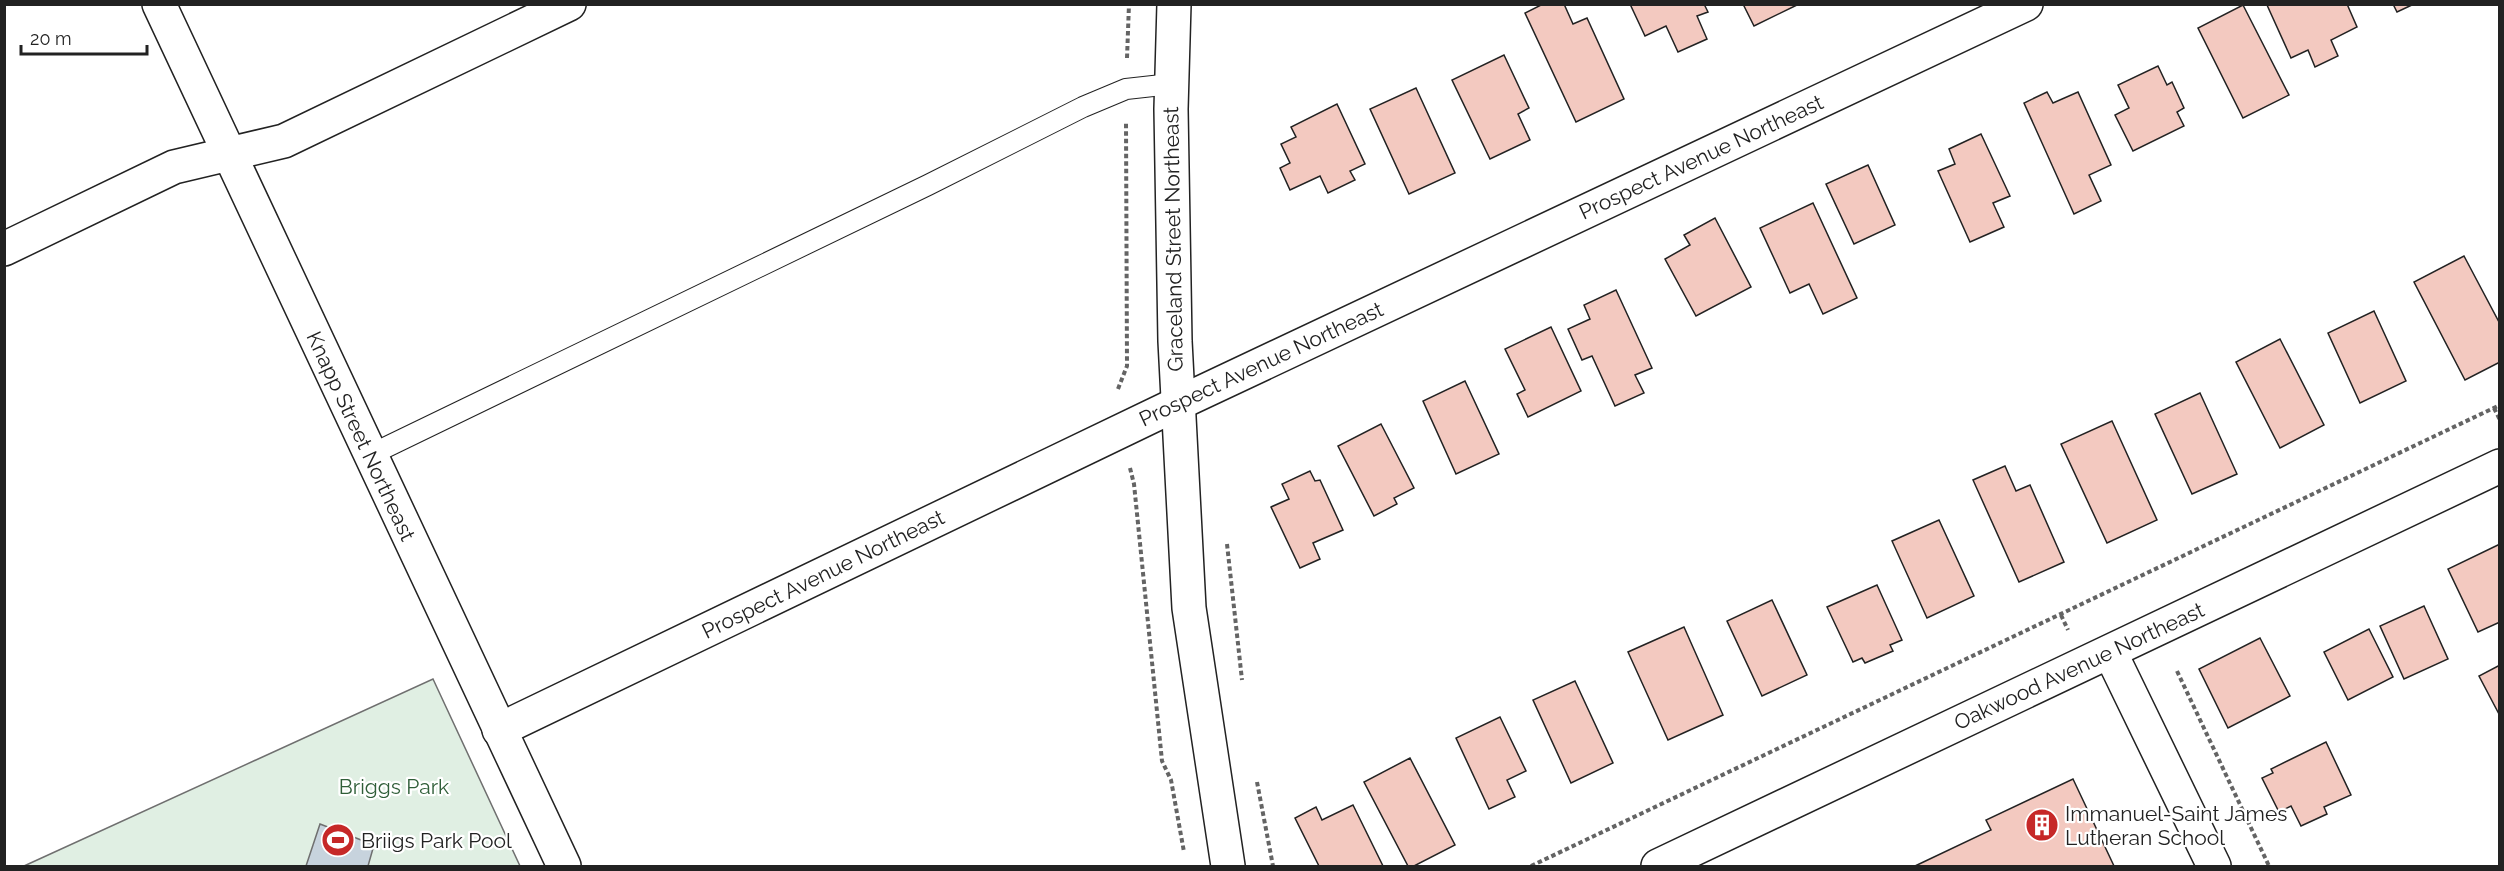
<svg xmlns="http://www.w3.org/2000/svg" width="2504" height="871" font-family="Raleway,sans-serif">
<style>
.green{fill:#e0efe3;stroke:#6f6f6f;stroke-width:1.5}
.water{fill:#c7d3dd;stroke:#6f6f6f;stroke-width:1.5}
.building{fill:#f3c9c0;stroke:#222;stroke-width:1.5}
.lines{fill:none;stroke-linecap:round;stroke-linejoin:round}
.service-casing{stroke:#222;stroke-width:22}
.minor-casing{stroke:#222;stroke-width:36}
.tertiary-casing{stroke:#222;stroke-width:36}
.path{stroke:#646464;stroke-width:4;stroke-dasharray:4.5 3;stroke-linecap:butt}
.service{stroke:#fff;stroke-width:20}
.minor{stroke:#fff;stroke-width:33}
.tertiary{stroke:#fff;stroke-width:33}
.labels{text-anchor:middle;dominant-baseline:central;stroke-width:4.5;stroke-linejoin:round;paint-order:stroke}
.street-label{font-size:21px;fill:#222;stroke:#fff}
.park-label{font-size:21px;fill:#2f5e38;stroke:#fff}
.poi-label{font-size:21px;fill:#222;stroke:#fff;text-anchor:start}
</style>
<rect width="100%" height="100%" fill="#fff"/>
<!-- green -->
<polygon class="green" points="433,679 520,866 24,866"/>
<!-- water -->
<polygon class="water" points="320,824 374,845 368,866 306,866"/>
<!-- building -->
<g class="building">
<polygon points="1543,4 1564,4 1573,24 1587,18 1624,99 1576,122 1525,13"/>
<polygon points="1630,4 1704,4 1708,12 1697,16 1707,39 1678,52 1666,26 1645,36"/>
<polygon points="1743,4 1799,4 1754,26"/>
<polygon points="2347,4 2357,27 2331,40 2338,56 2315,67 2308,50 2291,58 2267,5"/>
<polygon points="2393,4 2414,4 2397,12"/>
<polygon points="2243,5 2289,95 2243,118 2198,28"/>
<polygon points="1504,55 1529,108 1518,114 1530,140 1490,159 1452,80"/>
<polygon points="2158,66 2167,85 2172,82 2184,108 2177,112 2184,126 2133,151 2115,115 2129,108 2118,85"/>
<polygon points="1416,88 1455,173 1409,194 1370,109"/>
<polygon points="2047,92 2053,103 2078,92 2111,165 2089,175 2101,201 2074,214 2024,103"/>
<polygon points="1337,104 1365,164 1350,171 1355,180 1328,193 1320,176 1290,190 1280,168 1290,163 1281,144 1296,137 1291,127"/>
<polygon points="1981,134 2010,196 1993,203 2004,227 1970,242 1938,171 1955,164 1949,149"/>
<polygon points="1868,165 1895,225 1854,244 1826,184"/>
<polygon points="1813,203 1857,298 1823,314 1809,284 1790,293 1760,228"/>
<polygon points="1715,218 1751,287 1696,316 1665,259 1690,245 1684,235"/>
<polygon points="2464,256 2500,324 2500,362 2465,380 2414,282"/>
<polygon points="1616,290 1652,368 1635,375 1644,393 1615,406 1592,356 1582,360 1568,329 1590,319 1584,305"/>
<polygon points="2374,311 2406,381 2360,403 2328,333"/>
<polygon points="1551,327 1581,391 1528,417 1517,394 1525,390 1505,349"/>
<polygon points="2280,339 2324,425 2280,448 2236,362"/>
<polygon points="1465,381 1499,454 1456,474 1423,401"/>
<polygon points="2200,393 2237,474 2192,494 2155,414"/>
<polygon points="2112,421 2157,520 2107,543 2061,444"/>
<polygon points="1381,424 1414,488 1394,498 1397,504 1374,516 1338,446"/>
<polygon points="2005,466 2016,491 2030,485 2064,562 2019,582 1973,480"/>
<polygon points="1310,471 1315,481 1320,480 1343,530 1313,543 1320,559 1300,568 1271,507 1289,499 1282,484"/>
<polygon points="1939,520 1974,596 1927,618 1892,541"/>
<polygon points="2500,544 2500,622 2478,632 2448,569"/>
<polygon points="1877,585 1902,640 1890,645 1893,651 1865,663 1862,658 1853,662 1827,607"/>
<polygon points="1772,600 1807,675 1762,696 1727,621"/>
<polygon points="2424,606 2448,659 2404,679 2380,626"/>
<polygon points="1684,627 1723,715 1668,740 1628,652"/>
<polygon points="2369,629 2393,677 2348,700 2324,652"/>
<polygon points="2260,638 2290,696 2228,728 2199,669"/>
<polygon points="2500,665 2500,716 2479,676"/>
<polygon points="1575,681 1613,763 1571,783 1533,700"/>
<polygon points="1500,717 1526,771 1507,780 1515,797 1489,809 1456,738"/>
<polygon points="2326,742 2351,795 2324,807 2327,814 2301,826 2291,806 2279,812 2262,778 2273,773 2271,769"/>
<polygon points="1410,758 1455,845 1414,866 1408,866 1364,782"/>
<polygon points="2073,779 2114,866 1915,866 1991,830 1986,820"/>
<polygon points="1353,805 1383,866 1319,866 1295,818 1316,807 1322,820"/>
</g>
<g class="lines">
<defs>
<polyline id="service" points="370,455 928,185 1083,107 1126,89 1171,84"/>
<g id="minor">
<polyline points="1174,4 1171,109 1175,341 1189,608 1228,866"/>
<polyline points="4,249 174,167 284,141 569,4"/>
<polyline points="2110,652 2214,866"/>
<polyline points="499,730 1177,404 2026,4"/>
<polyline points="1658,866 2500,466"/>
</g>
<polyline id="tertiary" points="159,4 564,866"/>
</defs>
<!-- service casing -->
<use href="#service" class="service-casing"/>
<!-- minor casing -->
<use href="#minor" class="minor-casing"/>
<!-- tertiary casing -->
<use href="#tertiary" class="tertiary-casing"/>
<!-- path -->
<g class="path">
<polyline points="1127,58 1129,4"/>
<polyline points="1118,389 1127,366 1126,122"/>
<polyline points="2494,408 2500,420"/>
<polyline points="1130,468 1134,484 1162,761 1171,780 1184,852"/>
<polyline points="1227,544 1242,680"/>
<polyline points="2061,615 2068,630"/>
<polyline points="2177,671 2269,866"/>
<polyline points="1257,782 1273,866"/>
<polyline points="1531,866 2500,405"/>
</g>
<!-- service -->
<use href="#service" class="service"/>
<!-- minor -->
<use href="#minor" class="minor"/>
<!-- tertiary -->
<use href="#tertiary" class="tertiary"/>
</g>
<!-- icons -->
<defs>
<symbol id="building-disc" viewBox="-11 -11 22 22"><circle r="9.5" fill="#c62828" stroke="#fff"/><path d="M-4-6H4V6H1V3H-1V6H-4ZM-2.5-4.3h1.7v1.8h-1.7ZM.8-4.3h1.7v1.8H.8ZM-2.5-1h1.7V.8h-1.7ZM.8-1h1.7V.8H.8Z" fill="#fff"/></symbol>
<symbol id="stadium-disc" viewBox="-11 -11 22 22"><circle r="9.5" fill="#c62828" stroke="#fff"/><path d="M0-5a6.5 5 0 1 0 0 10a6.5 5 0 1 0 0-10ZM-3.5-1.8h7v3.6h-7Z" fill="#fff"/></symbol>
</defs>
<g fill-rule="evenodd">
<use href="#building-disc" x="2023" y="806" width="38" height="38"/>
<use href="#stadium-disc" x="319" y="821" width="38" height="38"/>
</g>
<g class="labels">
<!-- street labels -->
<g class="street-label">
<text transform="translate(1701 157) rotate(-25)">Prospect Avenue Northeast</text>
<text transform="translate(1173 239) rotate(-91)">Graceland Street Northeast</text>
<text transform="translate(1261 364) rotate(-25)">Prospect Avenue Northeast</text>
<text transform="translate(361 436) rotate(65)">Knapp Street Northeast</text>
<text transform="translate(823 574) rotate(-26)">Prospect Avenue Northeast</text>
<text transform="translate(2079 666) rotate(-25)">Oakwood Avenue Northeast</text>
</g>
<!-- park labels -->
<g class="park-label">
<text x="394" y="786">Briggs Park</text>
</g>
<!-- poi labels -->
<g class="poi-label">
<text x="2065" y="813">Immanuel-Saint James<tspan x="2065" dy="24">Lutheran School</tspan></text>
<text x="361" y="840">Briigs Park Pool</text>
</g>
</g>
<!-- border -->
<rect width="2504" height="871" fill="none" stroke="#222222" stroke-width="12"/>
<!-- scale -->
<path d="M21 45v9h126v-9" fill="none" stroke="#222222" stroke-width="3"/>
<text x="30" y="45" font-size="18" fill="#222222" stroke="#ffffff" stroke-width="4.5" paint-order="stroke">20 m</text>
</svg>
